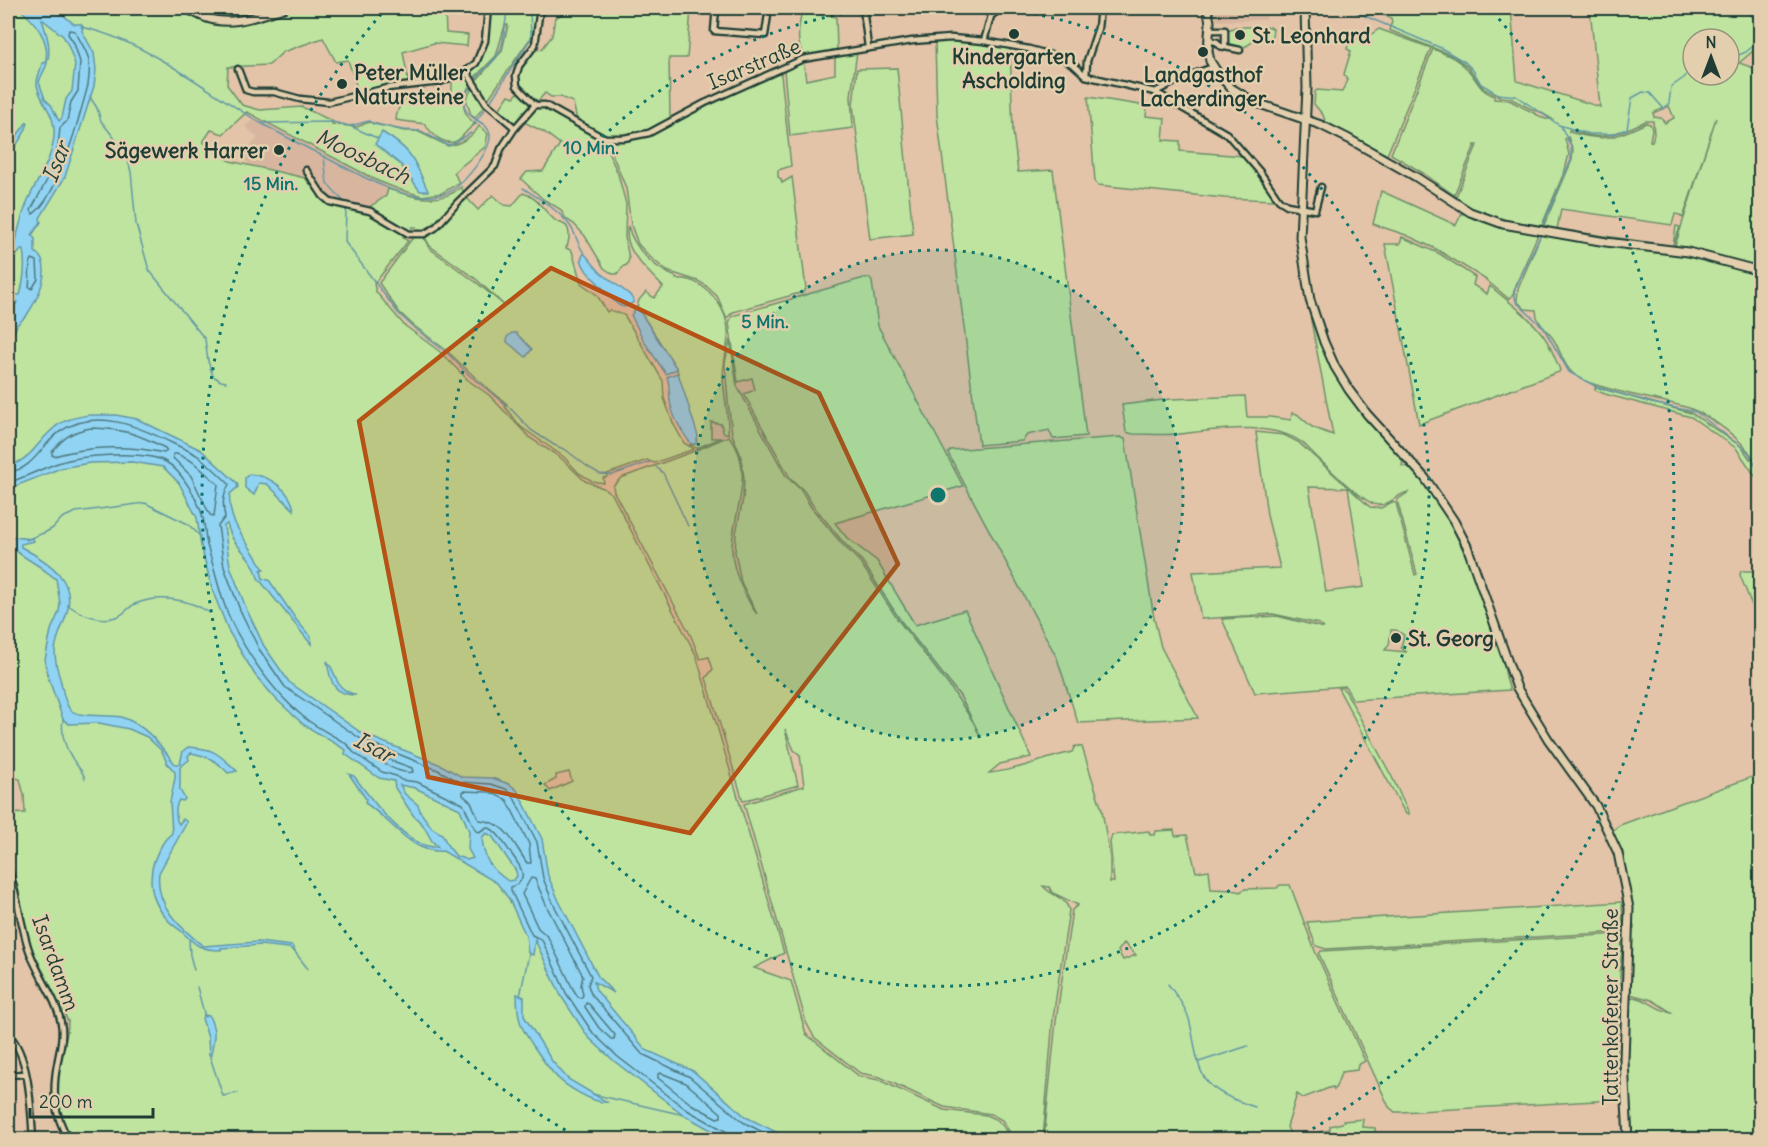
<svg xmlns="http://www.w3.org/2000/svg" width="1768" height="1147" font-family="Delius,sans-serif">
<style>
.built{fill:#d8b59f}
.green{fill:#bee49f;stroke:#6e906a;stroke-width:1.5;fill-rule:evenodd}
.water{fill:#91d3f2;stroke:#6397a6;stroke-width:1.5;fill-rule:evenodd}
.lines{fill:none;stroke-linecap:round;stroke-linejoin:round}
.shore{stroke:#4d7980;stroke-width:1.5}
.stream{stroke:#6397a6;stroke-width:1.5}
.minor-casing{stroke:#1f3d34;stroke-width:9}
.secondary-casing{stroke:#1f3d34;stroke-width:11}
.minor{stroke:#e3cfad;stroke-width:4.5}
.secondary{stroke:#e3cfad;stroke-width:7}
.marked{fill:#b65216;fill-opacity:0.2;stroke:#b65216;stroke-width:4.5;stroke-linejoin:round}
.ring{fill:none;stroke:#0f766e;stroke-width:3;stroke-dasharray:3 6}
.poi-dot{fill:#1f3d34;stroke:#e3cfad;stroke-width:2}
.labels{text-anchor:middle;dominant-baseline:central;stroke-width:5;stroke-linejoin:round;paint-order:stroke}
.poi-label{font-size:21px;font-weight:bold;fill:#1f3d34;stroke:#e3cfad;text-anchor:start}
.street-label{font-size:21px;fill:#1f3d34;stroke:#e3cfad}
.water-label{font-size:22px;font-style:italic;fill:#25443e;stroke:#e3cfad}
.centre{fill:#0f766e;stroke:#e3cfad;stroke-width:3}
.ring-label{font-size:18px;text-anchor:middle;font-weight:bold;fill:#0f766e;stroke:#e3cfad;stroke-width:5;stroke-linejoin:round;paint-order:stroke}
</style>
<rect width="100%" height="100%" fill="#e3c4a8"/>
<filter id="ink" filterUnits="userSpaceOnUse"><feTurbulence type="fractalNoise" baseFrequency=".0167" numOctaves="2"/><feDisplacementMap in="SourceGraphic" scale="12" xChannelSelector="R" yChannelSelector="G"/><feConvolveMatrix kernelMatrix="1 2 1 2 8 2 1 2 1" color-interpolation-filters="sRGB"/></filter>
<g filter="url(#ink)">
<!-- built -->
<g class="built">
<polygon points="1211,8 1267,8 1266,20 1213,21"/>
<polygon points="258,117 378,181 390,185 386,196 364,211 345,212 321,198 305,178 251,167 245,160 247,149 258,138 245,126"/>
</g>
<!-- green -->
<g class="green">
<path d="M 8,8 L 445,8 L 446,33 L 468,35 L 467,46 L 434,43 L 403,52 L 409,85 L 359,94 L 348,60 L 336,62 L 323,38 L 283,52 L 269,65 L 228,67 L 227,85 L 242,105 L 260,110 L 302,107 L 332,121 L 332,124 L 357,127 L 369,122 L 404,131 L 417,131 L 448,146 C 460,144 474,136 479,126 L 488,134 L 485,147 L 454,172 L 459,183 L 442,193 L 422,196 L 398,189 L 378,181 L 247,112 L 223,134 L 211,130 L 203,142 L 230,161 L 305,178 L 321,198 L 334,205 L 341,208 L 362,209 L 405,233 L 403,238 L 408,241 L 374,284 L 376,292 L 404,325 L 439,351 L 469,381 L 489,395 L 530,438 L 561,458 L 585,481 L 603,488 L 612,494 L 696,655 L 784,953 L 754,968 L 791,981 L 806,1034 L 859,1076 L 879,1080 L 944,1110 L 986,1115 L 997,1120 L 1003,1126 L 1011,1139 L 71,1139 C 67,1133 62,1126 59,1119 C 46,1087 68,1053 68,1021 L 28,941 L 8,848 L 8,814 L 25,813 L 24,795 L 20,779 L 8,776 ZM 569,772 L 572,781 L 550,791 L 545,785 L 556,779 L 556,775 Z"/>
<path d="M 490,8 L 537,8 L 534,41 L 529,40 L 486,102 L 475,82 L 502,51 L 508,25 L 505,25 L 496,56 L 473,79 L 471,70 C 488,51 490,32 490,8 Z"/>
<path d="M 571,8 L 705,8 L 704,10 L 691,9 L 687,58 L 669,58 L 670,119 C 636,138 610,147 577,120 L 573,102 L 560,97 L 551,97 L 545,93 L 538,101 L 527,95 L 518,84 L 520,69 L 534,50 L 542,49 L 552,36 L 555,18 L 570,10 Z"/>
<path d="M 802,8 L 832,8 L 832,16 L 836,17 L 837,49 L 805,57 C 794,44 800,23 802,8 Z"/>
<path d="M 1383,8 L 1511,8 L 1517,81 L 1600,107 L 1590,8 L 1747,8 L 1760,19 L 1760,45 L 1739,63 L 1760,70 L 1760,268 L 1675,246 L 1716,118 L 1683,218 L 1680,215 L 1675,214 L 1672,225 L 1561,209 L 1557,229 L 1673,246 L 1676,226 L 1680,227 L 1673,246 L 1672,247 L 1547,228 L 1547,226 L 1544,225 L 1572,160 L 1573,150 L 1568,137 L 1565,139 L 1569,154 L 1565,170 L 1542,225 L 1539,227 C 1507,221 1483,217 1455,199 L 1477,145 L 1475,145 L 1454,195 L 1423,173 L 1391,154 L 1433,49 C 1446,54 1458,59 1467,69 C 1479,81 1477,89 1494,96 L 1494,99 L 1509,100 L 1545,119 L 1552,119 L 1537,110 L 1535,111 L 1510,98 L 1501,97 L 1484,89 L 1468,67 L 1453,56 L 1389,30 L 1392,22 L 1391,18 L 1384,15 ZM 1693,39 L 1729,39 L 1729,75 L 1693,75 ZM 1669,106 L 1674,118 L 1665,123 L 1661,118 L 1654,117 L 1653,113 ZM 1646,121 L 1653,121 L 1654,134 L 1652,142 L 1650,141 L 1652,129 L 1650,124 L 1646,123 C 1613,139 1604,142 1569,132 L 1569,130 C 1575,131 1581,134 1587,135 C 1609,140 1627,129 1646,121 Z"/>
<path d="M 1235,27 L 1270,27 L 1273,29 L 1271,41 L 1254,39 C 1246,50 1239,48 1227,45 L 1226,31 Z"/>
<polygon points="1379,29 1431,48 1387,155 1326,123 1323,115 1314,104 1315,92 1317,90 1342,92 1347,80 1344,74 1351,51 1347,49 1350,38 1364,39"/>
<polygon points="935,41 956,41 1010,47 1013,132 1018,172 1053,170 1086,436 1053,439 1049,430 1027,435 1022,441 979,445 937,115"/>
<polygon points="857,51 851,96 853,128 790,136 784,70 803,60 806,80 835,74 835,54"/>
<polygon points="897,68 913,234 870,239 853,105 857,69"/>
<polygon points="777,73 781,75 791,166 778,170 778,177 781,179 782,183 792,177 806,289 803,292 733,312 727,318 717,296 705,285 698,281 667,271 650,257 638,244 631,225 626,188 608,144 611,140 626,140 647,135"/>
<path d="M 466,75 L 471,83 C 461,99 460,114 476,124 C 463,129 460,152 438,138 C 433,134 428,130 425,124 L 396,120 C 399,88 429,90 452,99 L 452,79 Z"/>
<polygon points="474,85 485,105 475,118 471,115 466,99"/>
<polygon points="519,92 531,105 519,121 512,123 498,111 509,95 514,97"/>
<path d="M 1088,97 L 1147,106 L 1146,116 L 1165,118 L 1163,140 L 1180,141 L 1180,151 L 1244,156 C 1256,167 1269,184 1273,200 L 1224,198 L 1098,185 L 1095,181 Z"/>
<polygon points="538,107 550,109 599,137 606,147 618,174 626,204 625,237 629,259 627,265 624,266 617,274 613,274 604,268 585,236 574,224 566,219 560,209 543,199 521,179 527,172 543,171 560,144 544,132 524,122 534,109"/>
<path d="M 461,187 L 464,193 C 445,209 443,230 415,233 L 416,227 L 412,227 L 412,231 L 410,232 L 368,208 L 386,196 L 388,189 C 412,197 440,206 461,187 Z"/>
<polygon points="1381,191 1456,225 1462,213 1464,214 1465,212 1539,232 1517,282 1513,295 1509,299 1485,279 1436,249 1406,235 1373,224"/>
<path d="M 523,193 C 538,197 545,213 556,221 C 561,224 566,223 568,229 C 570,235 569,243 566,248 L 572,251 L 581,283 L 597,295 L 607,312 L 610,310 L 624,315 L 626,318 L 663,381 L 664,398 L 673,423 L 684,443 L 694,449 L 654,463 L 647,460 L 607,474 L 607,477 L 603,478 L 604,483 L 592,481 L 579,473 L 564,457 L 521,427 L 505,407 L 507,404 L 477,379 L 446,350 L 413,325 L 399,312 L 379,283 L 411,240 L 416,236 L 423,236 L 429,248 L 477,283 L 505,306 L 476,279 L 430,246 L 426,239 L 426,234 L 465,196 L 478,210 L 493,195 L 504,205 L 512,206 Z"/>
<path d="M 628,226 C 634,249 654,268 676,277 L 676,279 C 703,275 731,310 728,337 C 727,351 723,364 723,378 C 724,397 729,415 728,434 L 723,432 L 721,424 L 711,422 L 711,438 L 721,438 L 697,448 L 690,445 L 696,444 L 677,369 L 637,307 L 639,300 L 646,292 L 654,298 L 663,287 C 648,270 622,251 628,226 Z"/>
<path d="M 1542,232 L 1545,236 L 1545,233 L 1561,235 L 1562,239 L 1564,236 L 1595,241 L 1596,245 L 1598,245 L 1598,242 L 1636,247 L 1635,250 L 1637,251 L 1639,248 L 1690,254 L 1691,257 L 1693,255 L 1745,271 L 1760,273 L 1760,404 L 1758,408 L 1760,417 L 1760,483 L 1736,448 L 1691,417 L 1605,394 L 1595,390 L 1595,387 L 1691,413 L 1741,446 L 1750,459 L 1753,458 C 1742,439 1710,416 1689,408 C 1667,401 1644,398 1622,392 C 1606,388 1588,384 1575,375 C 1564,367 1560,350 1554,340 C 1546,328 1536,323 1536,310 L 1525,309 L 1517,301 L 1518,289 Z"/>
<path d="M 1402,237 L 1440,254 L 1475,277 L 1473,285 L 1487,294 L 1490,286 C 1508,301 1529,316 1543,335 C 1551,346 1555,358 1560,370 L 1559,372 L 1419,424 L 1385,244 L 1400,244 Z"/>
<path d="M 864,278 L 870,278 L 872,282 L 878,326 L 963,486 L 835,523 L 847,538 L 877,561 L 915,625 L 965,610 L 1031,757 L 1000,764 L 989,773 C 1017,771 1044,758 1072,752 L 1075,746 L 1082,747 L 1102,810 L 1110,859 L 1110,882 L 1114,882 L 1110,842 L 1112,835 L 1149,831 L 1150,835 L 1155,835 L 1156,831 L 1174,830 L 1175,836 L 1187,835 L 1196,872 L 1209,870 L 1211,889 L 1233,890 L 1240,892 L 1245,889 L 1277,888 L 1280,885 L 1290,885 L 1315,951 L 1365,1061 L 1358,1065 L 1357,1070 L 1342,1072 C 1338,1078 1338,1084 1334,1090 L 1333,1087 L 1329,1088 L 1303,1098 L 1297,1094 L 1287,1127 L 1292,1139 L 1044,1139 L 1056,1021 L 1072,910 L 1078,905 L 1053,893 L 1049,887 L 1043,886 C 1051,896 1066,897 1069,910 L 1053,1018 L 1043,1139 L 1014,1139 L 1002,1120 L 991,1114 L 944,1107 L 880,1077 L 860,1073 L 814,1037 L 806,1022 L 744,804 L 804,786 L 800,755 L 794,750 L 785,729 L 798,785 L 743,801 L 706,678 L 713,669 L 709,657 L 700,659 L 691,636 L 614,492 L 613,486 L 621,478 L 692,452 L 729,436 C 756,469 734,510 732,545 C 731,563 737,579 745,594 C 749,601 752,609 757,614 L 741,582 L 735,552 L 736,533 L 743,499 L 744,478 L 741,456 L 732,434 L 728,401 L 725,363 L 730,340 L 737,386 L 786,476 L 800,489 L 811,507 L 842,544 L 860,562 L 898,620 L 950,687 L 974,723 L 980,737 L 981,737 L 960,696 L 901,621 L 862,561 L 843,542 L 812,504 L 804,491 L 790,478 L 744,394 L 755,390 L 752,378 L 738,382 L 729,323 L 732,316 ZM 1124,943 L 1136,955 L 1123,960 L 1118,951 Z"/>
<path d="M 1309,310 C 1316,330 1322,349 1332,367 C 1349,401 1375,429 1401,456 L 1403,459 L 1402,466 L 1408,467 L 1410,465 C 1458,520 1479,586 1501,655 C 1505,667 1505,678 1510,690 L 1353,700 L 1345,686 L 1255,693 L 1222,619 L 1277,616 L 1324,628 L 1319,624 L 1273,614 L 1201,619 L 1193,572 L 1280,568 L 1267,515 L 1256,432 L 1284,435 L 1298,442 L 1370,507 L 1381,508 L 1392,502 L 1396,503 L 1415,575 L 1417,574 L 1397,500 L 1409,492 C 1398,493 1391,505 1379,505 C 1364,506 1315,455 1303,443 C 1271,420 1216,430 1179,434 C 1164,435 1148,434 1133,434 L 1126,432 L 1122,405 L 1171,399 L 1245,396 L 1247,417 L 1270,417 L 1291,420 L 1292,413 L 1297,414 L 1312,427 L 1333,435 ZM 1309,487 L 1348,488 L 1364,587 L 1326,592 ZM 1391,630 L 1396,630 L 1404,635 L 1401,648 L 1407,652 L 1385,650 L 1389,645 Z"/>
<polygon points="1120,437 1125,439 1154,618 1161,647 1198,718 1078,723 1057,658 948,453 951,450"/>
<polygon points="1741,571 1760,571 1760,626 1740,575"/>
<polygon points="1338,688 1342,688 1346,692 1392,777 1409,814 1406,814 1404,811"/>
<path d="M 1760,774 L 1760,1139 L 1631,1139 L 1626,1064 L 1629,997 C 1647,996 1657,1012 1671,1012 L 1652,1000 L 1630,994 L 1631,931 L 1634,929 L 1634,925 L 1632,924 L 1613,830 L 1620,825 Z"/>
<polygon points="1622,902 1623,930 1621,932 1326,949 1316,946 1307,922"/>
<polygon points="1622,934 1617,1039 1619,1096 1613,1100 1401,1112 1395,1112 1389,1107 1319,954 1321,951"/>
<polygon points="1363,1119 1362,1127 1375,1128 1375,1139 1316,1139 1319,1132 1330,1130 1330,1126 1342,1123 1343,1121"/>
</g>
<!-- water -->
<g class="water">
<path d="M 18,8 L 55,8 L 74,24 L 81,24 L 83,27 L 82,31 L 94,53 L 96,70 L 94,86 L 65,177 L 40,218 L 41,222 L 32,235 L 35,239 L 35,252 C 55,266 37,300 27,315 C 24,319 20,321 17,325 C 14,332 11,340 8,347 L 8,319 L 17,302 L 15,298 L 8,298 L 8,294 L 20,295 C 24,280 26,265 23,250 L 22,249 L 14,258 C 15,239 21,218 28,200 C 37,180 52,160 54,136 C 56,112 41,105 37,85 C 36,78 41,71 42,63 L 45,63 C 52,41 34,20 18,8 ZM 42,19 L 63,36 L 68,45 L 75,64 L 72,91 L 66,99 L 62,118 L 59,121 L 51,105 L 45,99 L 39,82 C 41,75 45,71 47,63 C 52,47 46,33 42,19 Z"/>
<path d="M 27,122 L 28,123 C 23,140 14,145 8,159 L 8,148 Z"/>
<path d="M 382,132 C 414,152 413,158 428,191 L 420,191 L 401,165 L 375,144 Z"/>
<path d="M 584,253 L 600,272 L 630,295 L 634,301 C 622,316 612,298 604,290 C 595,278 585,274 581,259 Z"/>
<polygon points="637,307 677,369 666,374 645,343 631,315"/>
<polygon points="512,333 516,333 532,349 526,357 507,342 507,337"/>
<path d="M 677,373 L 679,376 L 698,436 L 696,444 L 691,444 C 682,432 672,415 670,401 C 669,392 670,385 667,377 Z"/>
<path d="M 89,415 L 116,415 L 137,419 L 201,450 L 237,483 L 238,487 L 230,494 C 227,517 241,534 253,552 C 257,558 259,563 264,569 L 261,570 L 263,579 L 269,580 L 297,621 L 311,637 L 311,644 L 258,578 C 255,562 244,554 235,542 C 231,537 229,530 227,524 L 224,526 L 230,566 L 246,608 L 264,646 L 289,682 L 363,734 L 441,765 L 462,777 L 492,778 L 509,784 L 517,790 L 542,839 L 548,876 L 559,901 L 599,978 L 614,993 L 594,982 L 596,990 L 646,1050 L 693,1071 L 746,1117 L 790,1139 L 727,1139 L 684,1115 L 614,1061 L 588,1037 L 561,996 L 535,940 L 533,955 L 528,953 L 526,936 L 509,899 L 497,883 L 443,851 C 410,854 390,818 365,803 L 366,799 L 349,774 L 354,776 C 370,798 408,850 438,847 L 432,841 L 423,825 L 413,815 L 395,788 L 394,781 L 379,778 L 345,754 L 346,750 L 304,725 L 276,699 L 255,675 L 229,632 L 213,592 L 201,546 L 197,518 L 179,483 L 163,467 L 132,462 L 90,463 L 61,468 L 8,489 L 8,467 C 35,456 34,445 54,428 C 64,419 77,417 89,415 ZM 400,785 L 415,788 L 460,809 L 469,831 L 468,849 L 473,858 L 467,860 L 456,856 L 448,846 L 442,834 L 432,828 L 421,813 L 418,805 L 405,794 ZM 486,833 L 492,836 L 516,871 L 517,876 L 514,880 L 508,881 C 490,868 484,860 482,838 Z"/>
<path d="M 249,474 C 269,475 291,490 294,510 L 267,484 L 259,483 L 254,495 L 245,488 L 245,478 Z"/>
<path d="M 8,533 L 12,537 L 33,539 L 34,541 L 21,544 L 21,547 C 49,562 78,580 66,616 C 62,628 56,638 55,651 C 55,661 58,673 61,682 C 63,691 64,701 69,708 C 75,719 107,714 121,717 C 145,724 160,745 175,764 L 180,764 L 183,751 L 188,747 C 216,749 217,753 237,771 L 228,773 C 215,759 207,756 191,753 L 188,756 L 189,760 L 180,767 L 180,790 L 185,799 L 183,801 L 179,800 C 175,806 175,819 179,824 L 183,819 L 187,822 L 159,873 C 155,906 180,927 203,946 L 258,942 L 292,946 L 295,952 L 289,948 L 260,945 L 221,948 L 221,950 C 199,950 196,945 181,931 C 176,927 171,924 167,919 C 147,897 146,868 163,843 C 165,839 169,836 172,833 L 170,802 L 175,778 L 175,772 L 167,763 L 162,751 L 147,737 L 129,729 L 99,723 L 69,724 L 63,719 L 48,677 L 45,660 L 51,630 L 59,612 L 60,603 L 56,579 C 45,570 35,563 23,556 C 17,553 14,547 8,544 Z"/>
<path d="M 327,661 C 340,678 332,687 356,695 C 333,695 330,681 327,661 Z"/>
<path d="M 517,994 L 524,997 L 524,1016 L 552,1061 L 568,1079 L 607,1102 C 594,1104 563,1085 554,1074 C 546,1065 527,1038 522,1027 C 518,1017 517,1005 517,994 Z"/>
<path d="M 204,1015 L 209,1016 C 217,1033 214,1037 211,1055 L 209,1055 L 208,1038 L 202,1018 Z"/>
</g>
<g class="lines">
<!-- shore -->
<g class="shore">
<path d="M 69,30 L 75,31 C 88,56 92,55 88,85 C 80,115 58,198 33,214 L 31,210 L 48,178 L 58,146 L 60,128 L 67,121 L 71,102 L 78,91 L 80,62 L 74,43 L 68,34 Z"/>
<path d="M 32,259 L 37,261 L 38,279 L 32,289 L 29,286 C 31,276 27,268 32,259 Z"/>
<path d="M 91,428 C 123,429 136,433 165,448 L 167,451 L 164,453 C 129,445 89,446 54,456 L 52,455 L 52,452 C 63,438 72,431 91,428 Z"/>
<polygon points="177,454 193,462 218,484 214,516 210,515 191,476 173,458 173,454"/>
<path d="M 8,472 C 34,470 41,444 61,431 C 96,407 140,427 174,444 C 182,448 191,451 198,456 C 209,464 220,475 229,484 C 223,497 222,502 225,517 L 218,526 L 224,567 L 240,610 L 259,649 L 285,687 L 361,739 L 438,770 L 460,782 L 491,784 L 506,789 L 512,794 L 537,842 L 543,878 L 553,903 L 591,976 L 588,985 L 591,994 L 642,1054 L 690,1077 L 743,1122 L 778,1140"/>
<path d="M 8,483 C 25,477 41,469 58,463 C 81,455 145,450 166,462 C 181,470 199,501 203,518 C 205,526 205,536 207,545 C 216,573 221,604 236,631 C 254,664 276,695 306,719 C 319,729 335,736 348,745 L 353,752 L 382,772 L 396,776 L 401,780 L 417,782 L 463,804 L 476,831 L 479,832 L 487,827 C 498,831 503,842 510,852 C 519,864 532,880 511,887 L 511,891 L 532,935 L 542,940 L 566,993 L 593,1033 L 618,1057 L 687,1110 L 727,1132 L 730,1140"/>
<path d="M 387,759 L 412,768 L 413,772 C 406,774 387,768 383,761 Z"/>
<path d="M 463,791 L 490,792 L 507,800 L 529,844 L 531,863 L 527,863 C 512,841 506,822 479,820 L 471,802 L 463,795 Z"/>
<polygon points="531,878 535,879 547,907 583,976 581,985 583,995 581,998 578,997 573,989 548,937 538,928 522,894"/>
<polygon points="586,1003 589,1004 615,1035 614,1039 611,1039 599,1028 585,1007"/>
<polygon points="661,1073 686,1083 721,1113 721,1117 717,1118 691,1104 658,1078 658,1074"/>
</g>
<!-- stream -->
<g class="stream">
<polyline points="1346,8 1441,48 1465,62 1473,70 1481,84 1498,94 1516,96 1559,125 1589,134 1612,134 1627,129 1632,98 1643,92 1650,93 1664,109 1669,103 1671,87 1685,77 1693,63"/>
<path d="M 1746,8 C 1748,16 1758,18 1760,29"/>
<path d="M 81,27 C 109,33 137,46 161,60 C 193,78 223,100 254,119 C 281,135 310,149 338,164 C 363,176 390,193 418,196 C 433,198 450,195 460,184 C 470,175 492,148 490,134 C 487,116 447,120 472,84"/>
<polyline points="1729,59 1746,52 1760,40"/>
<path d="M 475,80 C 481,71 492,64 498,55 C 506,42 504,21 508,8"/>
<polyline points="90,97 97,108 101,121 126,153 131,172 136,224 149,270 205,339 208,361 213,376 221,381 226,382"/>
<polyline points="490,102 531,38 530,8"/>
<polyline points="263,123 333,122 350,126 369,121 373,124 403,130 421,131 445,144 451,145 471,133"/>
<polyline points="473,125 487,106"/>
<polyline points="350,126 377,138"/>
<polyline points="324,157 327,183 346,204"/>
<path d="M 523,188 C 540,199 559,210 571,227 C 576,235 578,245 584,253"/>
<polyline points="346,209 345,242 398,313 413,327 447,353 469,375 510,408 531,430 554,445 566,450 588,467 600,474 612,475 650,462"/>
<polyline points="1543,225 1571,160 1571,147 1561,126"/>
<polyline points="1541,234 1514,291 1516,302 1543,327 1569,372 1597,387 1651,403 1696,412 1748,452 1760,473"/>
<polyline points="656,467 663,473 688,526"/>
<polyline points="26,540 46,532 53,528 62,518 76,512 145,503 188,524 200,536"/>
<path d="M 68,605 C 82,615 100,622 116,617 C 123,616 128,607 135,604 C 159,594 189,599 210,613"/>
<path d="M 63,719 C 61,733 65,747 72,758 C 76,766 83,770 85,779"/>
<polyline points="189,940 190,955 194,970"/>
<polyline points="295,952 308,969"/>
<path d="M 1168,984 C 1175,994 1184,1004 1188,1016 C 1195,1036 1194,1063 1206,1080 C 1216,1094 1239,1102 1255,1107"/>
<polyline points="197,987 205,1017"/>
<polyline points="520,996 529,954"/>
<polyline points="209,1054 223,1096 238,1093"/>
<polyline points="1199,1062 1248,1046"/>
<polyline points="592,1094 684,1115"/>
</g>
<defs>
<g id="minor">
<polyline points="716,8 714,31 765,35 769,8"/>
<polyline points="863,8 868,47"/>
<polyline points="1210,30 1225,30 1225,46"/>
<polyline points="1209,40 1217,42 1220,46 1240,50"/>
<polyline points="984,41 991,16 995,13 992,8 987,11 991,16"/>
<polyline points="238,69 246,90 253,92 274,92 300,99 329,102 387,88 440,82 466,71 476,63 485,41 488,8"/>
<polyline points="466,71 486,103 515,128"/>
<polyline points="1086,76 1087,61 1098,28 1100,8"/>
<polyline points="1155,92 1181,79 1213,67"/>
<polyline points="535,105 517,86 516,76 519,66 535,45 540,8"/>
<polyline points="306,170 323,196 330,202 370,211 409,234 424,234 435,228 458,202 495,166 501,149 515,128 535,105 545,105 598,135 606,138 624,138 649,133 705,103 803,59 912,41 951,38 984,41 1029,49 1062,58 1075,66 1086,76 1155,92 1227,134 1260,172 1279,200 1287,205 1315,210 1321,187"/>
<path d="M 8,867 C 17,893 20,921 28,947 C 36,974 56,996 61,1023 C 64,1036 60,1048 58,1060 C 52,1089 53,1114 69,1140"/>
<polyline points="8,1002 10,1017 9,1035"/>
<path d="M 8,1034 C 30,1055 31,1110 33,1140"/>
<polyline points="8,1075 25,1074"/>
</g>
<g id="secondary">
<path d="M 185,8 C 192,11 200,16 207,18 C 233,27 259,15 284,8"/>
<polyline points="1207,8 1210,22 1208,51 1210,61 1219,75 1231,88 1254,102 1321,125 1349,139 1416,177 1470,212 1503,224 1606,242 1688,252 1760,271"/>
<polyline points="1305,8 1307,88 1300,237 1310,300 1324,342 1335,367 1349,390 1367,414 1425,478 1454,521 1467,546 1517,688 1548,739 1596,806 1618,853 1629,908 1624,1061 1628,1140"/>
</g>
</defs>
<!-- minor casing -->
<use href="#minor" class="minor-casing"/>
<!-- secondary casing -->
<use href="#secondary" class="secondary-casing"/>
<!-- minor -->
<use href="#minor" class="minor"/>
<!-- secondary -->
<use href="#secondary" class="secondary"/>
</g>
</g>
<!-- marked area -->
<path class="marked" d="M 551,268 L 819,393 L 898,564 L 690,833 L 428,777 L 359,421 Z"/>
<!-- distance rings -->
<circle cx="938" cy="495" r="245" fill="#0f766e" fill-opacity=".12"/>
<g class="ring">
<circle cx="938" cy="495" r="245"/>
<path d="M998 8A491 491 0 1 1 878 8"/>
<path d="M581 1139A736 736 0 0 1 383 12M1493 12A736 736 0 0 1 1295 1139"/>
</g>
<!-- markers -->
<g class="poi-dot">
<circle cx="1014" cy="34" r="6"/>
<circle cx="1240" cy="35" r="6"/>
<circle cx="1203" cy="52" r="6"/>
<circle cx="342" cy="84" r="6"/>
<circle cx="279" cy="150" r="6"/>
<circle cx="1396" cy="638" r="6"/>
</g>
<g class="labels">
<!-- poi labels -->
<g class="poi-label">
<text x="1252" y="35">St. Leonhard</text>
<text x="1014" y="56" text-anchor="middle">Kindergarten<tspan x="1014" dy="24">Ascholding</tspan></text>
<text x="354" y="72">Peter Müller<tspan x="354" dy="24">Natursteine</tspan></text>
<text x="1203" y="74" text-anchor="middle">Landgasthof<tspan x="1203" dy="24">Lacherdinger</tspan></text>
<text x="267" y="150" text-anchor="end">Sägewerk Harrer</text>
<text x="1408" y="638">St. Georg</text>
</g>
<!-- street labels -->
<g class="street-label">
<text transform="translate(754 64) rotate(-23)">Isarstraße</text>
<text transform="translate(56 963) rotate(70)">Isardamm</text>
<text transform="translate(1610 1007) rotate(-90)">Tattenkofener Straße</text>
</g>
<!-- water labels -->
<g class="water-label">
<text transform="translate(363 156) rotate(25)">Moosbach</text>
<text transform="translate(56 162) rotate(-69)">Isar</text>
<text transform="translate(374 747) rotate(27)">Isar</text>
</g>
</g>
<circle cx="938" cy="495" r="9" class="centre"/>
<g class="ring-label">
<text x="591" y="154">10 Min.</text>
<text x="271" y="190">15 Min.</text>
<text x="765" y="328">5 Min.</text>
</g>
<!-- margin -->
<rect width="1768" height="1147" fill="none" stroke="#e3cfad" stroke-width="30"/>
<rect x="15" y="15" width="1738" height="1117" fill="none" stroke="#1f3d34" stroke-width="2" filter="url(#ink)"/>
<!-- north arrow -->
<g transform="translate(1711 57)"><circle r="28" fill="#e3cfad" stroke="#95957d" stroke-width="1.5"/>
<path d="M0-4.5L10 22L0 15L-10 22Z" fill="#1f3d34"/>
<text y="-9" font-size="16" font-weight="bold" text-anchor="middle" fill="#1f3d34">N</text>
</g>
<!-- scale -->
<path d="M30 1108v9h123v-9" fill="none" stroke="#1f3d34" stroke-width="3"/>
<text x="39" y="1108" font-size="18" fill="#1f3d34" stroke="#e3cfad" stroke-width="4.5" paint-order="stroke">200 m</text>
</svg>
